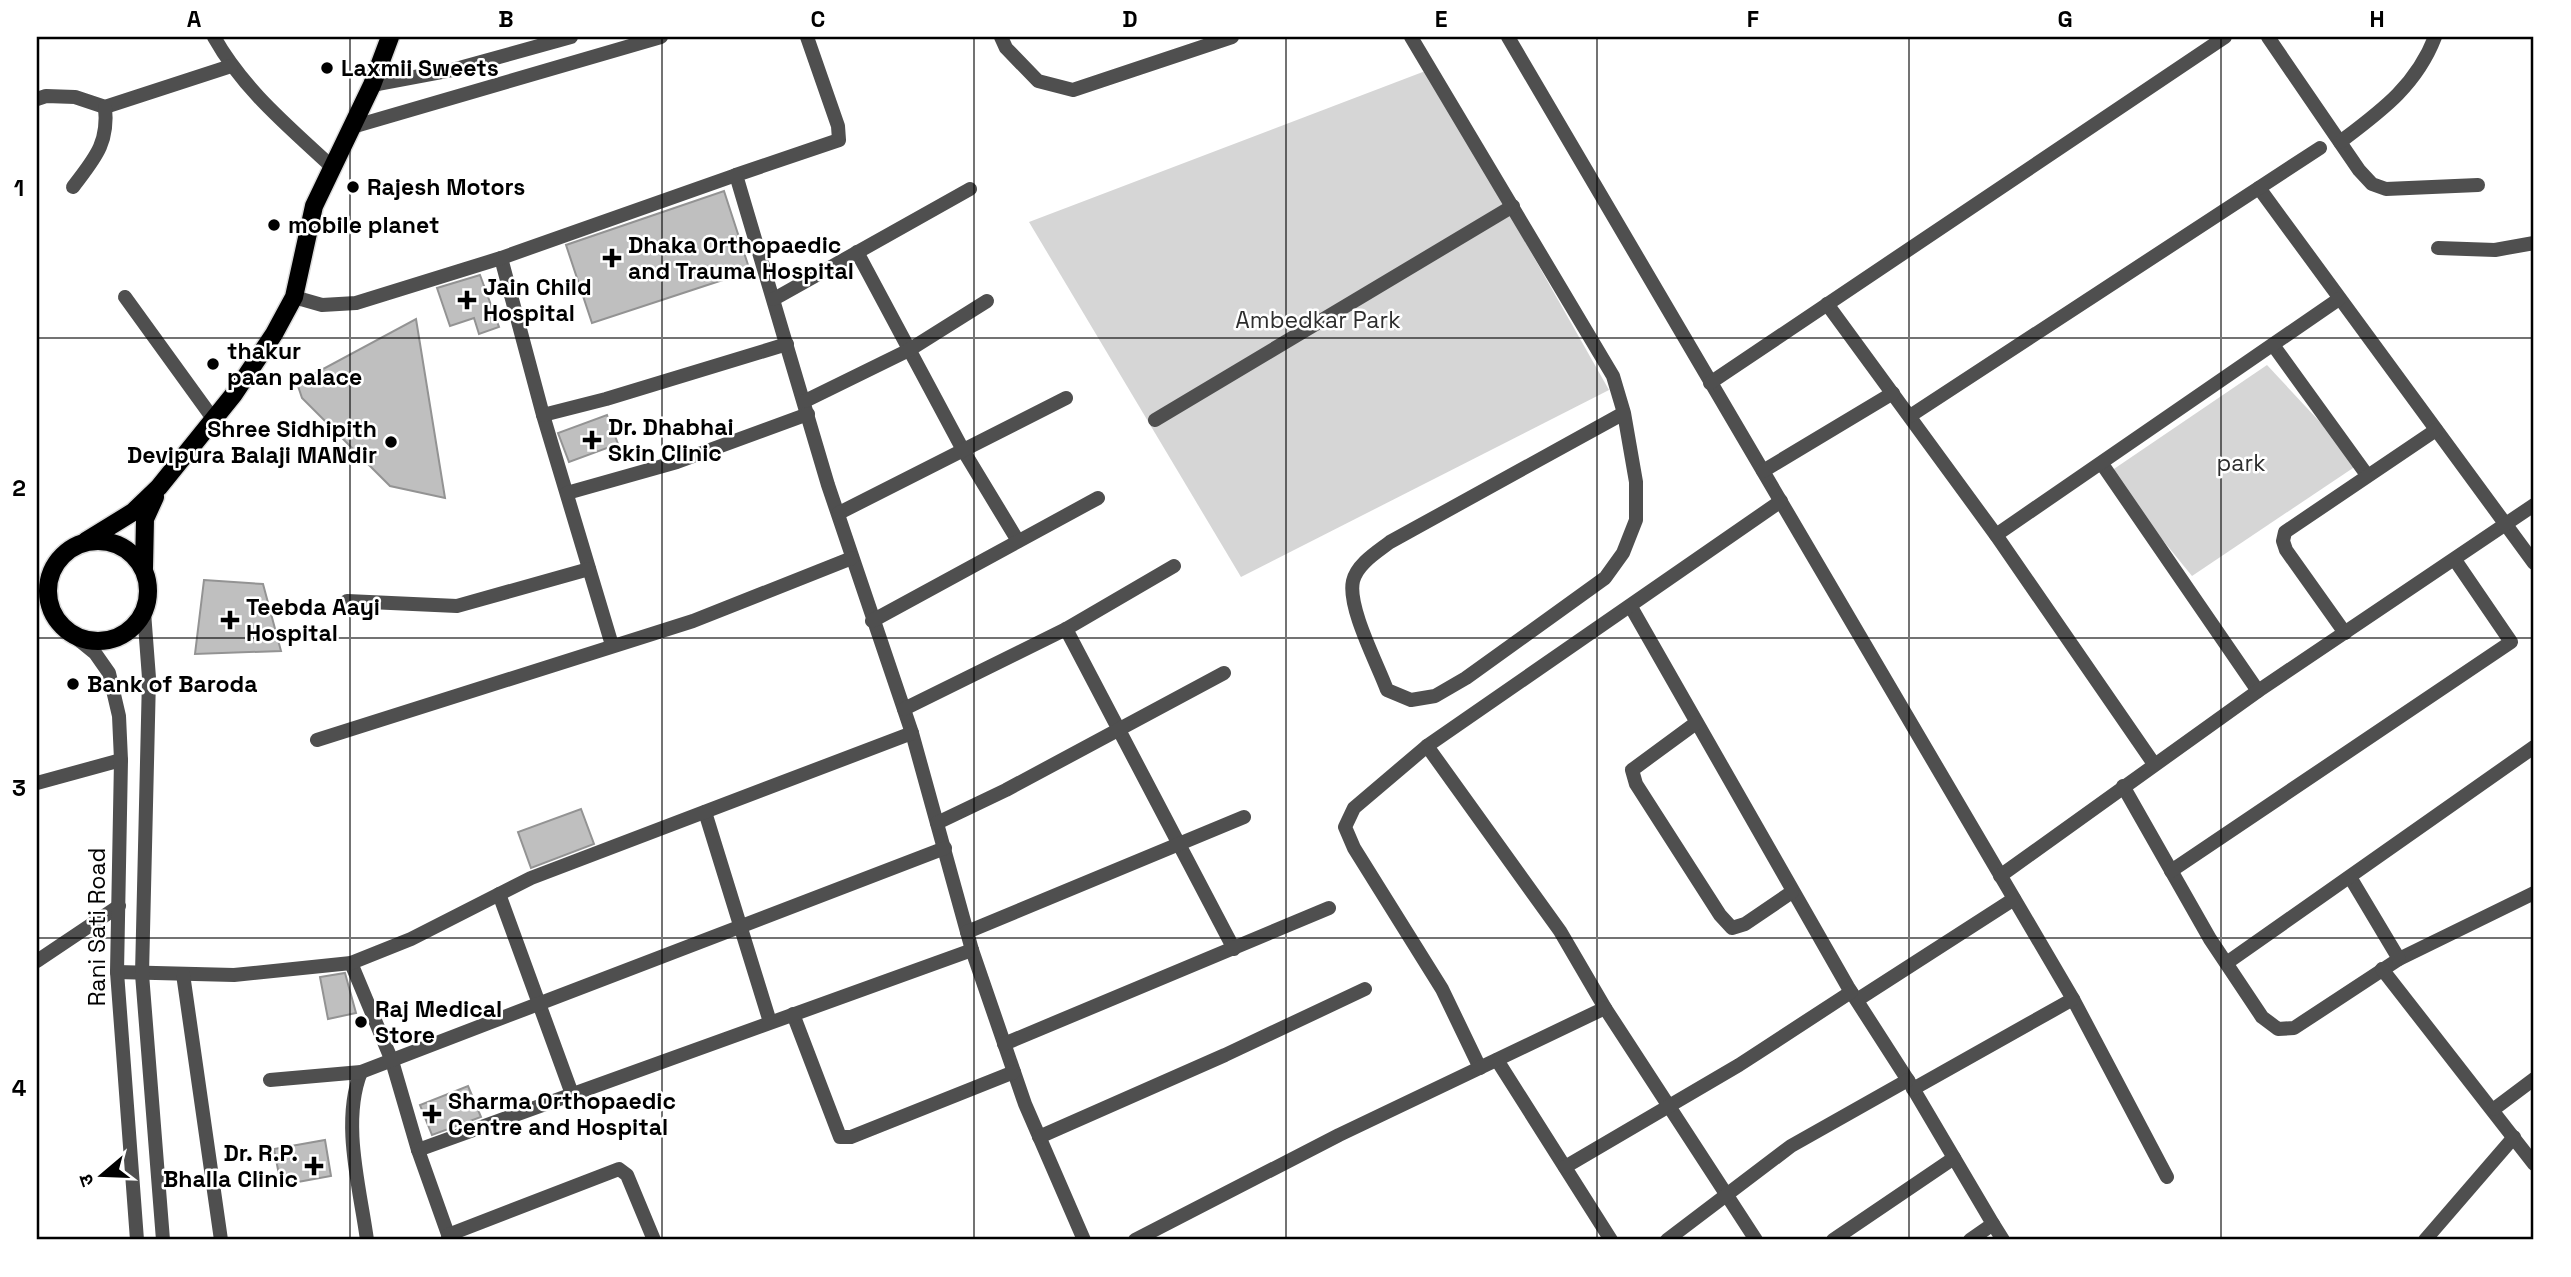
<svg xmlns="http://www.w3.org/2000/svg" width="2571" height="1277" viewBox="0 0 2571 1277" font-family="'Space Grotesk','Noto Sans Devanagari',sans-serif">
<rect width="100%" height="100%" fill="#fff"/>
<!-- green -->
<g fill="#d6d6d6">
<path d="M1428,70L1609,390L1241,577L1029,222Z"/>
<path d="M2267,365L2359,464L2192,576L2108,473Z"/>
</g>
<!-- building -->
<g fill="#bfbfbf" stroke="#939393" stroke-width="2">
<path d="M724,191L750,271L592,323L566,245Z"/>
<path d="M480,275L499,327L479,334L474,318L450,326L437,288Z"/>
<path d="M416,319L445,498L390,486L302,398L297,383Z"/>
<path d="M607,415L618,444L569,462L558,433Z"/>
<path d="M204,580L263,584L281,651L195,654Z"/>
<path d="M581,809L594,844L531,868L518,832Z"/>
<path d="M345,973L356,1013L328,1019L320,977Z"/>
<path d="M468,1086L481,1117L432,1135L420,1105Z"/>
<path d="M325,1140L331,1176L281,1185L274,1149Z"/>
</g>
<g fill="none" stroke-linecap="round" stroke-linejoin="round">
<!-- primary casing -->
<g stroke="#dbdbdb" stroke-width="21">
<g id="primary">
<path d="M86,541L133,512L159,487L234,394L274,334L294,297L314,206L372,85L390,37"/>
<circle cx="98" cy="591" r="50"/>
<path d="M144,568L145,519L155,497"/>
</g>
</g>
<!-- service -->
<g stroke="#4f4f4f" stroke-width="14">
<path d="M1001,37L1006,48L1038,81L1073,90L1232,37"/>
<path d="M1411,37L1613,376L1624,413L1636,482V520L1623,553L1605,578L1466,678L1435,696L1411,700L1387,690C1378,665 1347,607 1353,581C1357,564 1377,552 1390,542L1624,413"/>
<path d="M1155,420L1513,206"/>
</g>
<!-- minor -->
<g stroke="#4f4f4f" stroke-width="14">
<path d="M214,37C243,89 288,126 331,166"/>
<path d="M807,37L838,126L839,140L736,175L828,485L912,733L972,950L1025,1104L1084,1240"/>
<path d="M1508,37L2073,999L2167,1177"/>
<path d="M2268,37L2359,170L2372,184L2386,189L2478,185"/>
<path d="M372,85L452,70L571,37"/>
<path d="M37,99L46,96L75,97L105,107L231,66"/>
<path d="M352,127L661,37"/>
<path d="M2340,142C2381,111 2416,86 2435,37"/>
<path d="M73,187C94,159 109,144 105,107"/>
<path d="M2259,188L2534,563"/>
<path d="M2438,248L2495,250L2534,243"/>
<path d="M857,252L963,450L1018,541"/>
<path d="M501,258L543,415L612,645"/>
<path d="M125,297L214,420"/>
<path d="M294,297L322,305L356,303L501,258L736,175"/>
<path d="M774,299L970,189"/>
<path d="M1827,304L1996,535L2154,764"/>
<path d="M2273,345L2367,475"/>
<path d="M1710,383L2225,37"/>
<path d="M805,401L909,350L987,301"/>
<path d="M543,415L606,399L787,344"/>
<path d="M1910,416L2320,148"/>
<path d="M2102,464L2258,691"/>
<path d="M1763,471L1893,393"/>
<path d="M567,493L677,462L808,414"/>
<path d="M839,513L1066,398"/>
<path d="M1996,535L2339,299"/>
<path d="M347,601L457,606L589,569"/>
<path d="M1631,607L1848,987L1911,1085L1993,1224L1970,1240"/>
<path d="M872,621L1098,498"/>
<path d="M1066,629L1234,949"/>
<path d="M2345,633L2286,550L2283,541L2285,532L2436,430"/>
<path d="M904,709L1066,629L1174,566"/>
<path d="M1696,723L1632,770L1636,784L1720,915L1732,928L1745,924L1792,892"/>
<path d="M317,740L693,621L852,558"/>
<path d="M1427,746L1560,931L1605,1008L1756,1240"/>
<path d="M37,783L121,760"/>
<path d="M2123,786L2210,939L2262,1017L2278,1029L2294,1028L2399,959L2534,893"/>
<path d="M705,812L770,1022"/>
<path d="M937,823L1006,790L1224,673"/>
<path d="M2171,871L2511,642L2455,560"/>
<path d="M2000,876L2258,691L2534,505"/>
<path d="M2350,877L2399,959"/>
<path d="M499,894L572,1094"/>
<path d="M967,932L1244,817"/>
<path d="M37,961L119,906"/>
<path d="M2228,962L2534,747"/>
<path d="M351,963L392,1061L418,1150L450,1240"/>
<path d="M2382,969L2534,1164"/>
<path d="M117,972L234,975L351,963L411,939L531,878L912,733"/>
<path d="M183,974L221,1240"/>
<path d="M1857,1000L2014,899"/>
<path d="M793,1014L840,1137H851L1014,1072"/>
<path d="M1004,1044L1329,908"/>
<path d="M1497,1060L1611,1240"/>
<path d="M1480,1068L1442,989L1354,848L1345,827L1354,808L1427,746L1781,501"/>
<path d="M361,1072C341,1122 360,1188 367,1240"/>
<path d="M270,1080L361,1072L945,848"/>
<path d="M1913,1089L2073,999"/>
<path d="M2494,1109L2534,1079"/>
<path d="M1039,1137L1225,1055L1365,989"/>
<path d="M418,1150L972,950"/>
<path d="M1565,1167L1739,1065L1851,992"/>
<path d="M1993,1224L2003,1240"/>
<path d="M448,1235L619,1169L627,1175L654,1240"/>
<path d="M1135,1240L1339,1135L1605,1008"/>
<path d="M1667,1240L1791,1146L1908,1080"/>
<path d="M1833,1240L1954,1158"/>
<path d="M2425,1240L2514,1137"/>
</g>
<!-- tertiary -->
<g stroke="#4f4f4f" stroke-width="14">
<path d="M144,612L149,678L142,974L163,1240"/>
<path d="M68,631L95,653L109,673L119,716L121,760L117,972L137,1240"/>
</g>
<!-- primary -->
<use href="#primary" stroke="#000" stroke-width="18"/>
</g>
<!-- grid -->
<path fill="none" stroke="#000" stroke-width="2" stroke-opacity="0.55" d="M350,37V1240M662,37V1240M974,37V1240M1286,37V1240M1597,37V1240M1909,37V1240M2221,37V1240M37,338H2534M37,638H2534M37,938H2534"/>
<!-- markers -->
<g fill="#000" stroke="#fff" stroke-width="2.5">
<circle cx="327" cy="68" r="7"/>
<circle cx="353" cy="187" r="7"/>
<circle cx="274" cy="225" r="7"/>
<path d="M608.5 247.5h7v7h7v7h-7v7h-7v-7h-7v-7h7z"/>
<path d="M463.5 289.5h7v7h7v7h-7v7h-7v-7h-7v-7h7z"/>
<circle cx="213" cy="364" r="7"/>
<path d="M588.5 429.5h7v7h7v7h-7v7h-7v-7h-7v-7h7z"/>
<circle cx="391" cy="442" r="7"/>
<path d="M226.5 609.5h7v7h7v7h-7v7h-7v-7h-7v-7h7z"/>
<circle cx="73" cy="684" r="7"/>
<circle cx="361" cy="1022" r="7"/>
<path d="M428.5 1103.5h7v7h7v7h-7v7h-7v-7h-7v-7h7z"/>
<path d="M310.5 1155.5h7v7h7v7h-7v7h-7v-7h-7v-7h7z"/>
</g>
<g text-anchor="middle" stroke-width="5" stroke-linejoin="round" paint-order="stroke">
<!-- poi labels -->
<g font-size="23" font-weight="bold" fill="#000" stroke="#fff" text-anchor="start">
<text x="341" y="76">Laxmii Sweets</text>
<text x="367" y="195">Rajesh Motors</text>
<text x="288" y="233">mobile planet</text>
<text x="628" y="253">Dhaka Orthopaedic<tspan x="628" dy="26">and Trauma Hospital</tspan></text>
<text x="483" y="295">Jain Child<tspan x="483" dy="26">Hospital</tspan></text>
<text x="227" y="359">thakur<tspan x="227" dy="26">paan palace</tspan></text>
<text x="608" y="435">Dr. Dhabhai<tspan x="608" dy="26">Skin Clinic</tspan></text>
<text x="377" y="437" text-anchor="end">Shree Sidhipith<tspan x="377" dy="26">Devipura Balaji MANdir</tspan></text>
<text x="246" y="615">Teebda Aayi<tspan x="246" dy="26">Hospital</tspan></text>
<text x="87" y="692">Bank of Baroda</text>
<text x="375" y="1017">Raj Medical<tspan x="375" dy="26">Store</tspan></text>
<text x="448" y="1109">Sharma Orthopaedic<tspan x="448" dy="26">Centre and Hospital</tspan></text>
<text x="298" y="1161" text-anchor="end">Dr. R.P.<tspan x="298" dy="26">Bhalla Clinic</tspan></text>
</g>
<!-- park labels -->
<g font-size="23" fill="#2d2d2d" stroke="#fff">
<text x="1318" y="328">Ambedkar Park</text>
<text x="2241" y="471">park</text>
</g>
<!-- street labels -->
<g font-size="23" fill="#000" stroke="#fff">
<text transform="translate(97 927) rotate(-90)" y="8">Rani Sati Road</text>
</g>
</g>
<!-- border -->
<rect width="2571" height="1277" fill="none" stroke="#ffffff" stroke-width="77"/>
<!-- north arrow -->
<g transform="translate(102 1175) rotate(251)" stroke="#ffffff" stroke-width="5" paint-order="stroke">
<path d="M0-5L12 26L0 18L-12 26Z" fill="#000000"/>
<text y="-10" font-size="19" font-weight="bold" text-anchor="middle" fill="#000000">उ</text>
</g>
<rect x="38" y="38" width="2494" height="1200" fill="none" stroke="#000" stroke-width="2.5"/>
<g font-size="23" text-anchor="middle" font-weight="bold" fill="#000">
<text x="194" y="27">A</text>
<text x="506" y="27">B</text>
<text x="818" y="27">C</text>
<text x="1130" y="27">D</text>
<text x="1441" y="27">E</text>
<text x="1753" y="27">F</text>
<text x="2065" y="27">G</text>
<text x="2377" y="27">H</text>
<text x="19" y="196">1</text>
<text x="19" y="496">2</text>
<text x="19" y="796">3</text>
<text x="19" y="1096">4</text>
</g>
</svg>
